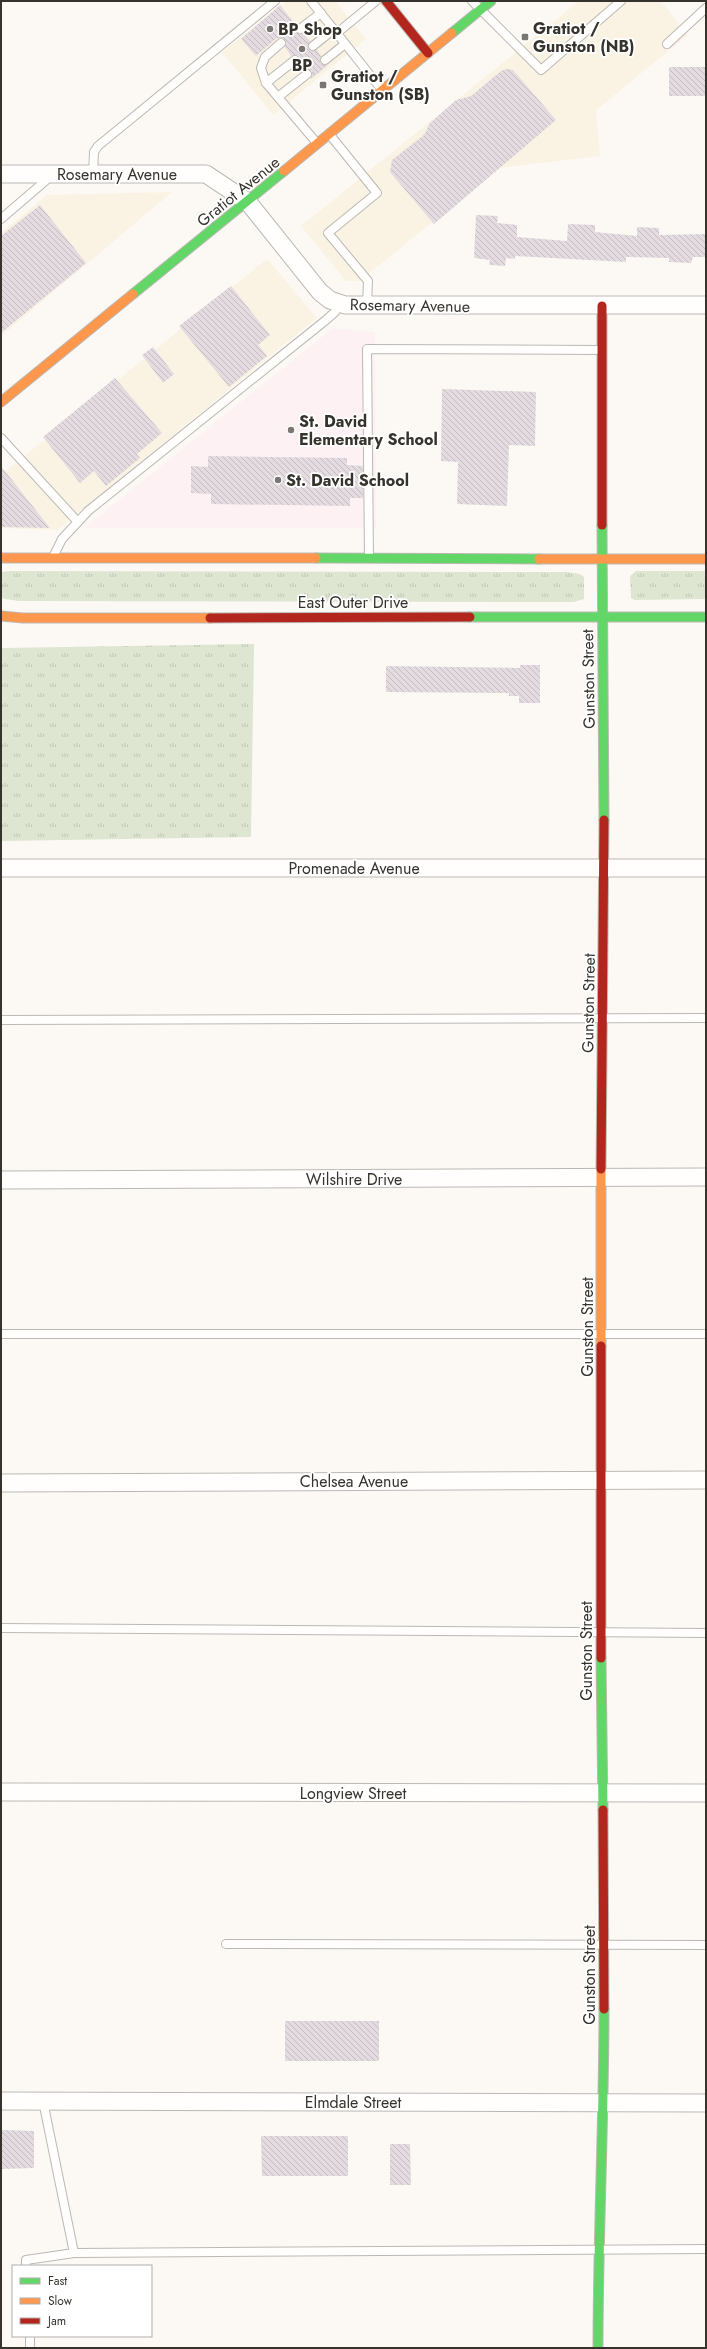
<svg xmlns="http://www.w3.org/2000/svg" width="707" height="2349" viewBox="0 0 707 2349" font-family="Jost,sans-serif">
<defs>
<pattern id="grass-tufts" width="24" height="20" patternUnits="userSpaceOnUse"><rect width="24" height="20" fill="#dee6d2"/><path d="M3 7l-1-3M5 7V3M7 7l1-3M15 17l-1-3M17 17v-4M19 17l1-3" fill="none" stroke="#bfc6b5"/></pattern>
<pattern id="building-back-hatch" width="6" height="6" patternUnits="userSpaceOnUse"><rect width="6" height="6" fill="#e4dbe0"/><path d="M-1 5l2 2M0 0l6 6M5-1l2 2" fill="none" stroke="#c4bcc0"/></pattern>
</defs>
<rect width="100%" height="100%" fill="#fcf9f4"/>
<!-- built -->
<g fill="#faf3e3">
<path d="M286,1H335L366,39L273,115L222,52Z"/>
<path d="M579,1H661L688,35L596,110L600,156L499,168L360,281H346L301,226Z"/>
<path d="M172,192L1,336V233L47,195Z"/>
<path d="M267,259L317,318L57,530L1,528V475Z"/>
</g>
<!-- education -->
<path fill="#fdf1f3" d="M333,328L375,332L376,528H84Z"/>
<!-- grass -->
<g fill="url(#grass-tufts)">
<path d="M11,571L567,572L580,574L584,577V599L574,602L18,601L1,598V572Z"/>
<path d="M636,571H706V599L635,600L631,598L630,576Z"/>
<path d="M254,644L251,837L1,841V648Z"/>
</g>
<!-- building -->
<g fill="url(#building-back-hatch)">
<path d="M280,5L296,25V33H303L310,41L309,49L311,51L317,50L321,56L320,63L328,65L311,79L312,71L307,69L303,70L298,64L300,57L297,55L291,56L285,47L286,42L283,38H277L256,56L241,39Z"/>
<rect x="669" y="67" width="37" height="29"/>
<path d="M507,69L513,70L556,120L434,224L390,172L392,160L424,135L430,123L456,100L471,96L501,71Z"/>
<path d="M40,205L86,263L1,333V236Z"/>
<path d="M476,215L498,216L497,223L517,225V237L567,241L568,224L595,225V232L637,236V227L659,228V235L706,234V257H693L691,263L669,262V258L626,257V262L515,256V259L506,258L505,266L489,265L490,260L474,258Z"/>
<path d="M231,286L270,335L258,345L267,356L229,387L179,326Z"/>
<path d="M153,347L174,374L163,383L142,355Z"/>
<path d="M115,378L162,433L137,454L140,458L106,486L94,471L80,483L43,437Z"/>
<path d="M442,389L536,392L535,446L509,445L507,506L457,504L458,462L441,461Z"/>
<path d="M208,456L347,458V465L363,466V498H350V506L211,504V494L191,493V466L208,467Z"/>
<path d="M1,466L50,528L1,527Z"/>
<path d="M520,665H540V703H519V696H509V693L386,692V666L520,668Z"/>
<rect x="285" y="2021" width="94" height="40"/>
<path d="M1,2130L34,2131V2168L1,2169Z"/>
<path d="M261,2136H348V2176H262Z"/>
<path d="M390,2144H410L411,2185H390Z"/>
</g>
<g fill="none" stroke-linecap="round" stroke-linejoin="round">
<!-- lane casing -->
<g stroke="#bcb9b4" stroke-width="10">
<g id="lane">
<path d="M311,1L382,90"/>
<path d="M472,1L541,70L621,1"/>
<path d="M300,29L321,13"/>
<path d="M337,33L376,1"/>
<path d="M281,43L265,57L261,68L266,83L316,142"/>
<path d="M667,44L706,8"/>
<path d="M313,46L334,29"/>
<path d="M325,60L345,44"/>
<path d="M266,83L295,60"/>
<path d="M278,97L307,74"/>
<path d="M330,135L377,193L328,233L368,281L367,306"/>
<path d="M93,174L94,152L98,146L275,1"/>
<path d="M1,219L51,176"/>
<path d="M1,438L77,521"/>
<path d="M53,557L62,539L88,511L326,320L335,312L340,303"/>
<path d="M369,558L367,349L602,350"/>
<path d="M1,1020L706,1018"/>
<path d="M1,1334H706"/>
<path d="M1,1628L706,1633"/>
<path d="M226,1944L706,1945"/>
<path d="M74,2253L706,2249"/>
<path d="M26,2266V2260L74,2253L43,2101"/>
<path d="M30,2336V2348"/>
</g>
</g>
<!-- street casing -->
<g stroke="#bcb9b4" stroke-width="19">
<g id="street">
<path d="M1,174H206L248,202L320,292L330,300L345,305H706"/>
<path d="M1,868H706"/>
<path d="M1,1180L706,1177"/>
<path d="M1,1483L706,1480"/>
<path d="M1,1792L706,1793"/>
<path d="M1,2101L706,2103"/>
</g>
</g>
<!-- fast casing -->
<g stroke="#bcb9b4" stroke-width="11">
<g id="fast">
<path d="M452,33L491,1"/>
<path d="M133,294L284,171"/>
<path d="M602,525L604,820"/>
<path d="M316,558L539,559"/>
<path d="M470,617H706"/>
<path d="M601,1658L603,1810"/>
<path d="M598,2348C598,2235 604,2122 604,2009"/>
</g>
</g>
<!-- slow casing -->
<g stroke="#bcb9b4" stroke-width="11">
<g id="slow">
<path d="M284,171L452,33"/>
<path d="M1,402L133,294"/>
<path d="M1,558H316"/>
<path d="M539,559H706"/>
<path d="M1,616L23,618H210"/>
<path d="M601,1346V1169"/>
</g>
</g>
<!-- jam casing -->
<g stroke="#bcb9b4" stroke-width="11">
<g id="jam">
<path d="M386,1L428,53"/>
<path d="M602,306V525"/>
<path d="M210,618L470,617"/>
<path d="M601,1169L604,820"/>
<path d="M601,1346V1658"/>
<path d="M603,1810L604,2009"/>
</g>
</g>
<!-- lane -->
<use href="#lane" stroke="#fffefd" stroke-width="8"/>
<!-- street -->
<use href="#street" stroke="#fffefd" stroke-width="17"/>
<!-- fast -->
<use href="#fast" stroke="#63d668" stroke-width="9"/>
<!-- slow -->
<use href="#slow" stroke="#ff974d" stroke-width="9"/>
<!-- jam -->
<use href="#jam" stroke="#b3261e" stroke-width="9"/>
</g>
<!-- markers -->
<g fill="#7b7873" stroke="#fff" stroke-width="1.5">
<circle cx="270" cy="29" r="4"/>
<rect x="521" y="33" width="8" height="8" rx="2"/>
<circle cx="302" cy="49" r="4"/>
<rect x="319" y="81" width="8" height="8" rx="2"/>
<circle cx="291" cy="430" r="4"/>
<circle cx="278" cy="480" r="4"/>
</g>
<g text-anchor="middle" stroke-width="3.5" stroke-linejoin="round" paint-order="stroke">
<!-- poi labels -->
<g font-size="16" font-weight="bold" fill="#36332d" stroke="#fff" text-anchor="start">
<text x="533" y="34">Gratiot /<tspan x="533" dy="18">Gunston (NB)</tspan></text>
<text x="278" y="35">BP Shop</text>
<text x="302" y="71" text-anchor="middle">BP</text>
<text x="331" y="82">Gratiot /<tspan x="331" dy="18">Gunston (SB)</tspan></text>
<text x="299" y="427">St. David<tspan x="299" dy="18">Elementary School</tspan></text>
<text x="286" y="486">St. David School</text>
</g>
<!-- street labels -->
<g font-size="16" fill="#36332d" stroke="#fff">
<text x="117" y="180">Rosemary Avenue</text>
<text transform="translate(238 191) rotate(-39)" y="6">Gratiot Avenue</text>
<text transform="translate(410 305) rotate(1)" y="6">Rosemary Avenue</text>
<text x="353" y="608">East Outer Drive</text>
<text transform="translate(588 679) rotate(-91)" y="6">Gunston Street</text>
<text x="354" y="874">Promenade Avenue</text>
<text transform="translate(588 1003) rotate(-89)" y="6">Gunston Street</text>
<text x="354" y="1185">Wilshire Drive</text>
<text transform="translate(587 1327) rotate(-90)" y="6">Gunston Street</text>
<text x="354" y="1487">Chelsea Avenue</text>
<text transform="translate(586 1651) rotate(-90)" y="6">Gunston Street</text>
<text x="353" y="1799">Longview Street</text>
<text transform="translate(589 1975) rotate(-90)" y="6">Gunston Street</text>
<text x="353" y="2108">Elmdale Street</text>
</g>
</g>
<!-- border -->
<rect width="707" height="2349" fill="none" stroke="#36332d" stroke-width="4"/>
<!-- legend -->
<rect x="12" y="2265" width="140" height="72" fill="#ffffff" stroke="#afadab"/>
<rect x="20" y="2278" width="20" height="6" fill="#63d668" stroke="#afadab"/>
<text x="48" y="2285" font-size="12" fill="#36332d">Fast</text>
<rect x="20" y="2298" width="20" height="6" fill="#ff974d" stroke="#afadab"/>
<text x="48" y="2305" font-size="12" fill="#36332d">Slow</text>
<rect x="20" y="2318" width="20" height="6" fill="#b3261e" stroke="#afadab"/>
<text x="48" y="2325" font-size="12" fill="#36332d">Jam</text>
</svg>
